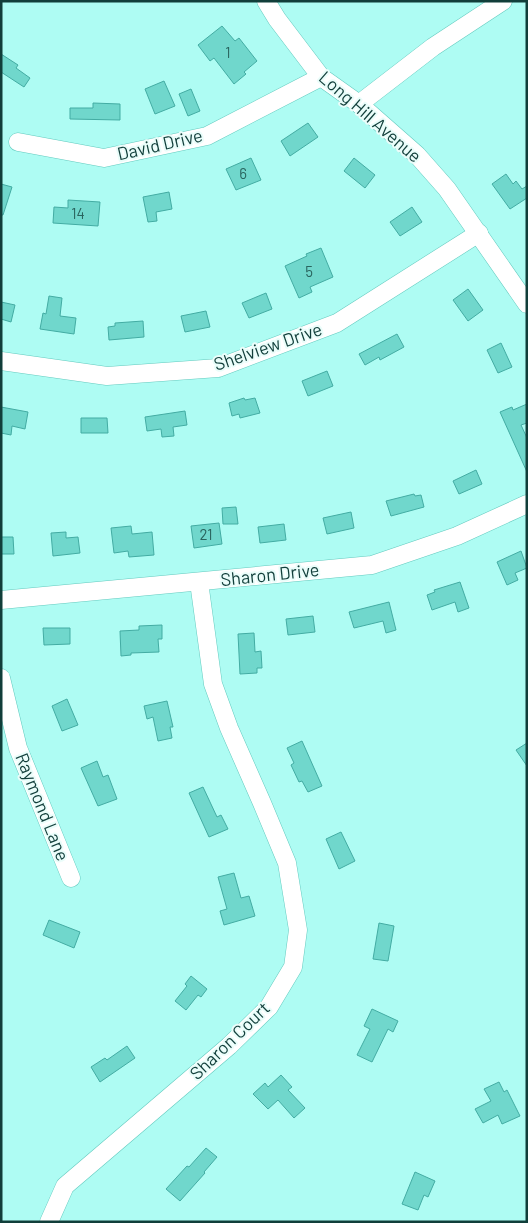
<svg xmlns="http://www.w3.org/2000/svg" width="528" height="1223" viewBox="0 0 528 1223" font-family="Barlow,sans-serif">
<rect width="100%" height="100%" fill="#aefcf3"/>
<!-- building -->
<g fill="#70d7cc" stroke="#43aca3">
<path d="M222,26L235,41L239,38L257,61L244,72L246,74L234,84L214,58L210,61L198,45Z"/>
<path d="M1,54L18,65L16,68L30,78L24,87L1,72Z"/>
<path d="M164,81L175,106L155,114L145,89Z"/>
<path d="M191,89L200,111L188,116L179,94Z"/>
<path d="M93,103L120,104V120L70,119V108H93Z"/>
<path d="M308,123L318,137L290,156L281,141Z"/>
<path d="M251,158L261,180L236,190L226,169Z"/>
<path d="M354,158L375,175L365,188L344,171Z"/>
<path d="M506,174L513,184L516,181L522,189L527,186V198L510,209L492,184Z"/>
<path d="M1,184L12,187L3,215H1Z"/>
<path d="M169,192L172,209L156,212L157,221L148,222L143,197Z"/>
<path d="M68,200L100,202L98,226L53,223L54,207L68,208Z"/>
<path d="M412,207L422,222L400,236L390,222Z"/>
<path d="M321,248L333,277L310,287L312,292L299,298L285,266L307,256L306,254Z"/>
<path d="M468,289L483,310L468,321L453,300Z"/>
<path d="M266,293L272,309L249,318L242,303Z"/>
<path d="M49,296L62,298L60,316L76,318L74,334L40,329L43,313L46,314Z"/>
<path d="M1,302L15,305L11,322L1,319Z"/>
<path d="M206,311L210,327L185,332L181,316Z"/>
<path d="M143,321L144,337L109,340L108,327L115,326V323Z"/>
<path d="M397,334L404,347L380,360L379,357L365,365L359,354Z"/>
<path d="M501,343L512,367L498,373L487,350Z"/>
<path d="M327,371L333,386L308,396L302,381Z"/>
<path d="M244,398L245,400L255,398L260,413L240,418L239,414L232,416L229,403Z"/>
<path d="M527,404V423L521,425L527,438V472L500,412L512,407L513,410Z"/>
<path d="M1,407L28,412L25,429L12,426L11,435L1,433Z"/>
<path d="M185,411L187,425L173,427L174,436L162,437L161,429L147,431L145,417Z"/>
<path d="M81,418H107L108,433H81Z"/>
<path d="M476,470L482,484L459,494L453,481Z"/>
<path d="M414,494L415,496L421,495L424,507L391,516L386,501Z"/>
<path d="M236,507L238,524H223L222,508Z"/>
<path d="M351,512L354,528L327,534L323,518Z"/>
<path d="M219,523L222,544L194,548L191,526Z"/>
<path d="M284,524L286,540L260,543L258,527Z"/>
<path d="M131,526L132,534L152,532L154,555L129,557L128,551L114,553L111,528Z"/>
<path d="M66,532V538L78,537L80,553L53,556L51,533Z"/>
<path d="M1,537H13L14,554H1Z"/>
<path d="M521,551L527,568L515,573L518,580L507,585L497,562Z"/>
<path d="M460,582L469,608L458,612L455,602L432,610L427,595L435,592L434,590Z"/>
<path d="M389,602L396,630L386,633L383,621L354,628L349,612Z"/>
<path d="M313,616L315,632L288,635L286,619Z"/>
<path d="M162,625V639H158L159,652L131,653V655L121,656L120,631L139,630V626Z"/>
<path d="M43,628H70V644L44,645Z"/>
<path d="M254,633L255,652L261,651L262,668H257V673L240,674L238,634Z"/>
<path d="M67,699L78,725L62,731L52,706Z"/>
<path d="M167,701L173,727H170L172,738L158,741L153,717L147,719L144,706Z"/>
<path d="M302,741L322,786L308,792L302,781L299,782L291,765L294,763L287,748Z"/>
<path d="M527,743V766L516,750Z"/>
<path d="M97,761L103,777L108,775L117,799L98,806L81,768Z"/>
<path d="M203,787L217,817L221,815L228,829L209,837L189,793Z"/>
<path d="M341,832L355,861L339,869L326,839Z"/>
<path d="M234,873L241,898L249,896L255,916L224,925L220,911L227,909L218,877Z"/>
<path d="M49,920L80,932L74,948L43,935Z"/>
<path d="M379,923L394,926L388,961L373,959Z"/>
<path d="M191,976L207,989L201,997L198,995L186,1010L175,1001L187,986L185,984Z"/>
<path d="M372,1009L398,1021L393,1032L388,1029L372,1062L357,1055L370,1029L364,1026Z"/>
<path d="M127,1046L135,1058L100,1082L91,1067L105,1058L107,1060Z"/>
<path d="M281,1075L292,1087L288,1090L305,1108L294,1118L278,1100L268,1109L253,1094L265,1083L268,1087Z"/>
<path d="M499,1082L504,1092L507,1090L520,1116L502,1124L498,1115L483,1123L475,1109L491,1101L484,1089Z"/>
<path d="M206,1148L217,1157L204,1172L205,1173L180,1201L166,1189L187,1166L189,1167Z"/>
<path d="M415,1172L435,1181L428,1197L424,1195L418,1210L402,1204Z"/>
</g>
<g fill="none" stroke-linecap="round" stroke-linejoin="round">
<!-- minor casing -->
<g stroke="#63cabf" stroke-width="19">
<g id="minor">
<path d="M266,1L277,19L321,77L359,104L417,155L447,189L527,304"/>
<path d="M359,104L433,47L503,1"/>
<path d="M18,142L104,158L207,136L321,77"/>
<path d="M1,361L107,376L218,368L337,323L479,233"/>
<path d="M1,600L372,565L457,536L527,504"/>
<path d="M1,678L18,748L71,878"/>
<path d="M49,1222L65,1186L229,1046L269,1007L293,967L298,930L287,863L262,803L229,728L213,684L199,582"/>
</g>
</g>
<!-- minor -->
<use href="#minor" stroke="#fff" stroke-width="18"/>
</g>
<g text-anchor="middle" stroke-width="4" stroke-linejoin="round" paint-order="stroke">
<!-- number labels -->
<g font-size="15" fill="#29645e">
<text x="228" y="58">1</text>
<text x="243" y="179">6</text>
<text x="78" y="219">14</text>
<text x="309" y="277">5</text>
<text x="206" y="540">21</text>
</g>
<!-- street labels -->
<g font-size="18" fill="#113e3a" stroke="#eafdfa">
<text transform="translate(370 117) rotate(41)" y="6">Long Hill Avenue</text>
<text transform="translate(160 145) rotate(-13)" y="6">David Drive</text>
<text transform="translate(268 347) rotate(-19)" y="6">Shelview Drive</text>
<text transform="translate(270 575) rotate(-6)" y="6">Sharon Drive</text>
<text transform="translate(42 807) rotate(68)" y="6">Raymond Lane</text>
<text transform="translate(230 1041) rotate(-44)" y="6">Sharon Court</text>
</g>
</g>
<!-- border -->
<rect width="528" height="1223" fill="none" stroke="#113e3a" stroke-width="5"/>
</svg>
